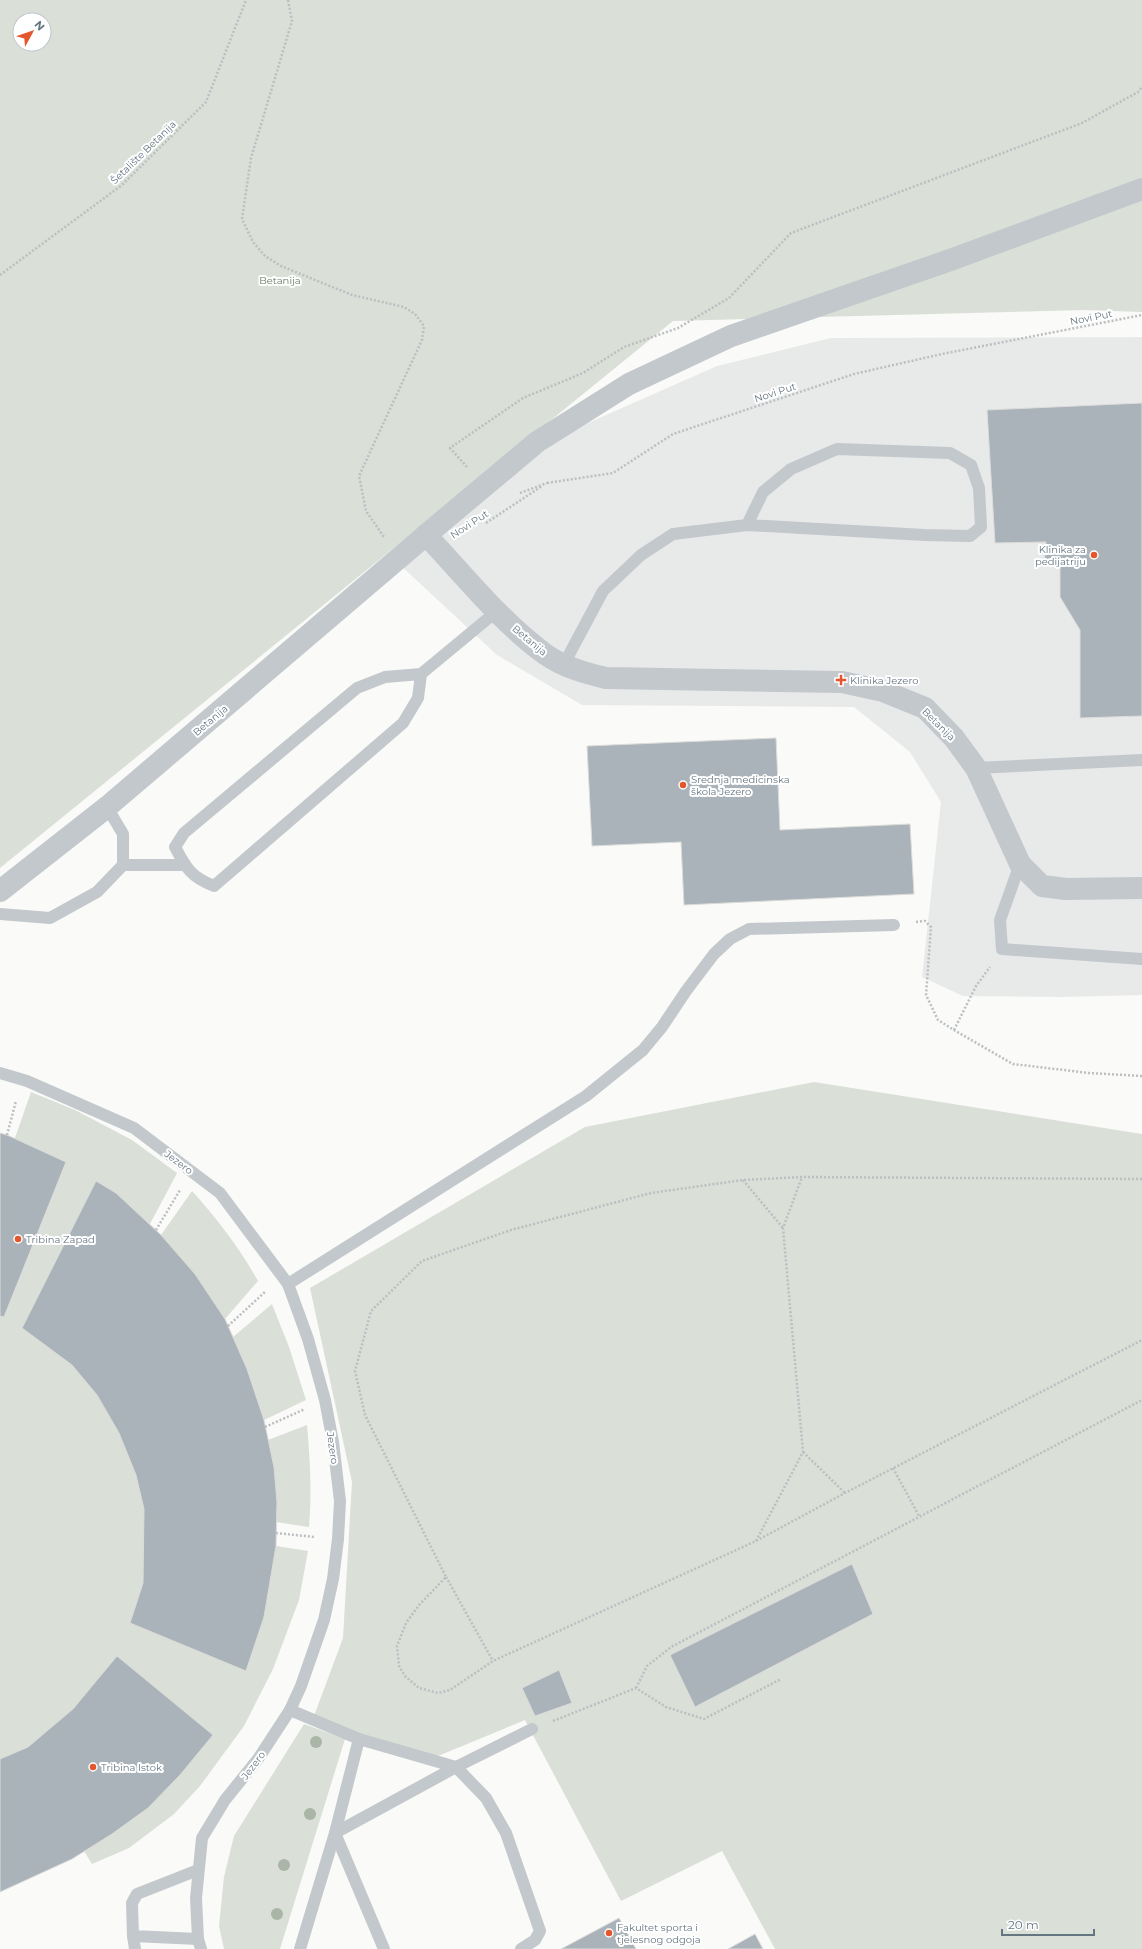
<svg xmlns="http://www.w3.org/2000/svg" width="1142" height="1949" viewBox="0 0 1142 1949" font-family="Montserrat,sans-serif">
<rect width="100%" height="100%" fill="#fafaf8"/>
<!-- built -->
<path fill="#e8e9e9" d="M1142,337V995L1062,997L963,996L922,977L941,802L910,752L854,707L582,705L497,655L398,563L570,431L717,366L831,338Z"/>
<!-- green -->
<g fill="#dadfd7" fill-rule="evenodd">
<path d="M0,0H1142V312L1084,310L673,321L0,868ZM20,20H44V44H20Z"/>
<path d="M814,1082L1142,1134V1949H775L722,1851L621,1901L525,1720L426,1761L314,1716L343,1638L352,1482L310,1288L585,1127Z"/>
<path d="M31,1092L75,1110L132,1140L177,1173L150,1224L161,1235L192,1191C218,1220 239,1247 258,1281L225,1319L233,1337L272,1304L289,1347L306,1400L264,1420L268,1440L307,1425C310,1459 312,1493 309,1527L276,1522V1546L308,1551L299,1600L273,1669L244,1726L200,1786L174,1814L129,1848L92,1864L84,1851L72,1859L0,1892V1133L15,1138Z"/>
<path d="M304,1724L345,1739L280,1949H224L219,1926L224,1877L234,1836Z"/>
</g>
<!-- building -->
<g fill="#aab3b9" stroke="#dcdcda">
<path d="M1142,403V716L1080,718V630L1060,597V566H1044L1046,542L995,543L987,410Z"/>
<path d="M776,738L780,830L910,824L914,894L684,905L681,842L592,846L587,746Z"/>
<path d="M0,1133L7,1135L66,1162L4,1317L0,1316Z"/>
<path d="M96,1181L116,1193L161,1235L195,1274L225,1319L247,1369L264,1420L274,1467L277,1502L276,1546L264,1617L246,1671L130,1623L143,1583L144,1509L136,1475L119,1433L97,1395L72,1365L22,1328Z"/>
<path d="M852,1564L873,1614L695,1707L670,1655Z"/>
<path d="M117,1656L213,1735L180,1775L148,1808L112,1834L72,1859L0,1892V1759L28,1747L73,1709Z"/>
<path d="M559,1670L572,1703L535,1716L522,1688Z"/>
<path d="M619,1918L636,1949H561Z"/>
<path d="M755,1934L763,1949H728Z"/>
</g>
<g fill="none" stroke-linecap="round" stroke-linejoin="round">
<!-- path -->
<g stroke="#bbbfc2" stroke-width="2.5" stroke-dasharray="2 2" stroke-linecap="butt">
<path d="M288,0L292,21L251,158L242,219L253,242L265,256L281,266L352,295L404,307L415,314L424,326L422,340L359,476L366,511L384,537"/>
<path d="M0,275L122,185L206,102L246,0"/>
<path d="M467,467L450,448L523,398L583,373L624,347L678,328L729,298L791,233L1082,123L1138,92L1142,87"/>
<path d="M547,483L613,473L673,434L854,374L942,354L1142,315"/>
<path d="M520,493L547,483"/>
<path d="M486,523L542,486"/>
<path d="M916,922L925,921L931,927L926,995L938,1020L954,1030L1013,1064L1089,1073L1142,1076"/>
<path d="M954,1030L976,986L990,967"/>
<path d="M7,1135L16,1101"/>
<path d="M1142,1179L802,1177L743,1180L651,1193L511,1230L422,1261L371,1311L355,1371L365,1415L446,1577L419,1605L406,1623L397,1646L399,1666L405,1676L419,1688L438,1693L450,1690L493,1661L756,1541L845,1493L1142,1340"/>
<path d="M743,1180L783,1228"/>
<path d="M156,1230L180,1190"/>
<path d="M228,1326L266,1291"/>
<path d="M265,1427L305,1409"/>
<path d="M803,1452L845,1493"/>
<path d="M893,1468L919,1516"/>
<path d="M276,1533L315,1537"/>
<path d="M756,1541L803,1452L783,1228L802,1177"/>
<path d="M446,1577L493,1661"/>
<path d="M636,1688L647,1666L671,1647L1142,1400"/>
<path d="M553,1721L636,1688L666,1707L704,1719L781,1679"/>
</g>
<!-- lane -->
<g stroke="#c3c8cc" stroke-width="12">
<path d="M564,664L603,591L641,555L673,534L747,525L924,535L970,536L981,527L979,488L971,465L950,453L837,449L791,469L763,492L747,525"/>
<path d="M421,674L418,698L403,723L214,886C191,877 186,868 175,847L184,833L357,688L385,677L421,674L497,611"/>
<path d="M976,768L1142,760"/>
<path d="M1020,864L1000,920L1002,949L1142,959"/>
<path d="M123,865H184"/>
<path d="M0,914L50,918L97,892L123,865V834L107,807"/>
<path d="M0,1073L27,1081L134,1128L220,1193L288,1284L308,1339L325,1400L333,1442L340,1501L338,1539L333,1579L324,1620L301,1686L290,1710L258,1759L225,1800L202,1838L196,1898L198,1939L201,1949"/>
<path d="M288,1284L586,1096L643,1050L662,1027L686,991L714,954L730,939L749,929L894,925"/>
<path d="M290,1710L359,1739L456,1767L486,1798L506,1833L540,1931L535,1940L521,1949"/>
<path d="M359,1739L335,1833L384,1949"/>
<path d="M198,1870L137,1894L132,1903L133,1936L198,1939"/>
<path d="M133,1936L135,1949"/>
<path d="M300,1949L335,1833L456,1767L532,1729"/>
</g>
<!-- street -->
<g stroke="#c3c8cc" stroke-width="22">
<path d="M426,535L537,442L629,384L731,336L953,259L1142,189"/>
<path d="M0,891L107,807L426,535C464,575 500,621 545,654C563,667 585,673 606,678L842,682L883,691L925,708L954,738L976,768L1020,864L1042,886L1066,889L1142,888"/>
</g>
</g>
<!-- trees -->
<g fill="#aab4a7">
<circle cx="316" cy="1742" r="6"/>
<circle cx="310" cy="1814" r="6"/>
<circle cx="284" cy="1865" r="6"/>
<circle cx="277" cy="1914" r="6"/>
</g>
<!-- markers -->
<g fill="#e4572e" stroke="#fff" stroke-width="1.5">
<circle cx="1094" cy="555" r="4"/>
<path d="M839 674h4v4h4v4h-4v4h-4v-4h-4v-4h4z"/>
<circle cx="683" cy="785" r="4"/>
<circle cx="18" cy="1239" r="4"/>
<circle cx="93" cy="1767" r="4"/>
<circle cx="609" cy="1933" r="4"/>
</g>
<g text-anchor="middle" stroke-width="4" stroke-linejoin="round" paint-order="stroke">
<!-- street labels -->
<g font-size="10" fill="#657683" stroke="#fff">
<text transform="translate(143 152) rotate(-44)" y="4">Šetalište Betanija</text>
<text transform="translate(1091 317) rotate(-11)" y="4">Novi Put</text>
<text transform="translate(775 392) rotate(-18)" y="4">Novi Put</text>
<text transform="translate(469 524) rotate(-33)" y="4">Novi Put</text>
<text transform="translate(530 640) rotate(40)" y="4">Betanija</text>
<text transform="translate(210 720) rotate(-40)" y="4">Betanija</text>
<text transform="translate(939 724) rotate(45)" y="4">Betanija</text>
<text transform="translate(179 1162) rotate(37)" y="4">Jezero</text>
<text transform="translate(333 1448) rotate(82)" y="4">Jezero</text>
<text transform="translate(253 1765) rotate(-53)" y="4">Jezero</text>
</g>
<!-- park labels -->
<g font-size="10" fill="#687a64" stroke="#fff">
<text x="280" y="284">Betanija</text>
</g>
<!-- poi labels -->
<g font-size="10" fill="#657683" stroke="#fff" text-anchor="start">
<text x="1086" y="553" text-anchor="end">Klinika za<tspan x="1086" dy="12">pedijatriju</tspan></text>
<text x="850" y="684">Klinika Jezero</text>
<text x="691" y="783">Srednja medicinska<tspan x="691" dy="12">škola Jezero</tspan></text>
<text x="26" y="1243">Tribina Zapad</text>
<text x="101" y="1771">Tribina Istok</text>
<text x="617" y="1931">Fakultet sporta i<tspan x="617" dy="12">tjelesnog odgoja</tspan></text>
</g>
</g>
<!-- north arrow -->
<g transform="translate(32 32) rotate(50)"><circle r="19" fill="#ffffff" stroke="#c1c8cd"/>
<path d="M0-3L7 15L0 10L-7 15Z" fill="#e4572e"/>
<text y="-6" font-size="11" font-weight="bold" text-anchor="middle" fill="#657683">N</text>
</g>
<!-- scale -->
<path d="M1002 1929v6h92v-6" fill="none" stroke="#657683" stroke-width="2"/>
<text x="1008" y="1929" font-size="12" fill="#657683" stroke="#ffffff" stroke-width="3" paint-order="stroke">20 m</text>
</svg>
